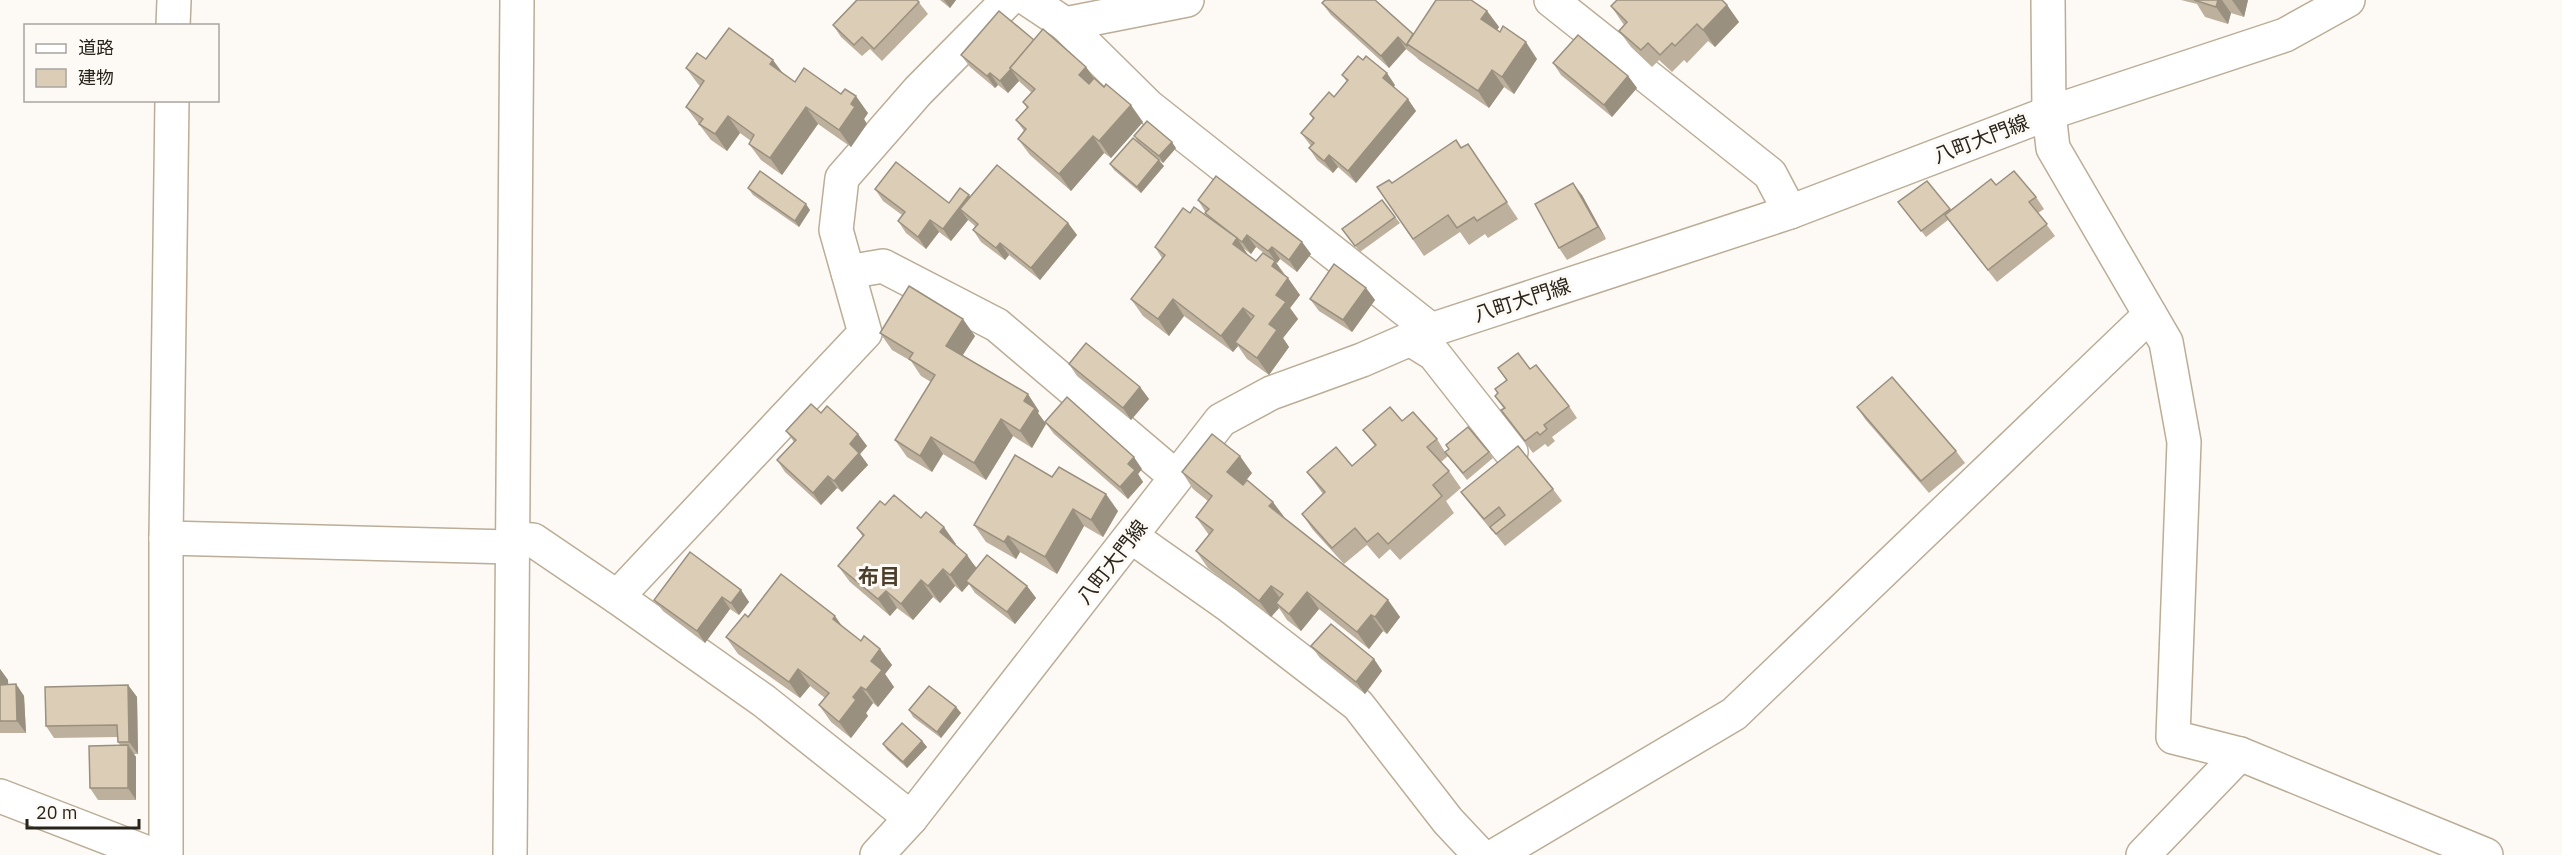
<svg xmlns="http://www.w3.org/2000/svg" width="2562" height="855" viewBox="0 0 2562 855" font-family="'IBM Plex Sans','Noto Sans JP',sans-serif">
<rect width="100%" height="100%" fill="#fdfaf5"/>
<g fill="none" stroke-linecap="round" stroke-linejoin="round">
<!-- minor casing -->
<g stroke="#bbad97" stroke-width="36">
<g id="minor">
<path d="M1029,0L1065,24L1148,106L1431,330"/>
<path d="M1551,0L1770,174L1790,212"/>
<path d="M2048,0L2049,113L2053,148L2166,342L2184,442L2173,737L2240,754L2486,855"/>
<path d="M1065,24L1187,0"/>
<path d="M173,26L174,0"/>
<path d="M848,272L883,266L997,325L1176,477"/>
<path d="M1410,339L1434,354L1511,452"/>
<path d="M1132,537L1227,604L1358,705L1448,821L1480,855"/>
<path d="M166,538L512,547"/>
<path d="M512,539L533,540L617,597"/>
<path d="M911,818L764,701L617,597L865,333L836,230L842,178L918,91L1008,0"/>
<path d="M166,855V538L172,100"/>
<path d="M510,855L517,0"/>
<path d="M1496,855L1734,714L2150,315"/>
<path d="M2143,855L2240,754"/>
</g>
</g>
<!-- major casing -->
<g stroke="#bbad97" stroke-width="36">
<g id="major">
<path d="M0,796L153,855"/>
<path d="M877,855L911,818L1221,420L1271,393L1362,360L1431,330L1790,212L2049,113L2285,35L2348,0"/>
</g>
</g>
<!-- minor -->
<use href="#minor" stroke="#fff" stroke-width="33"/>
<!-- major -->
<use href="#major" stroke="#fff" stroke-width="33"/>
</g>
<!-- wall -->
<g fill="#bdb09d">
<path d="M856,0H917L928,14L882,61L870,49L862,56L841,37L833,25Z"/>
<path d="M940,0H956L950,8Z"/>
<path d="M2181,0H2248L2244,17L2231,13L2228,24L2205,17L2197,4Z"/>
<path d="M1322,3L1413,34L1487,11L1499,27L1497,30L1537,59L1514,94L1504,87L1489,108L1419,60L1416,57L1406,49L1389,68L1331,15Z"/>
<path d="M1727,5L1739,22L1715,47L1708,41L1687,63L1684,60L1672,72L1659,60L1652,67L1631,47L1619,31L1624,25L1611,6Z"/>
<path d="M1034,40L1086,67L1095,79L1143,122L1111,158L1104,153L1071,191L1030,155L1018,139L1024,131L1016,120L1027,108L1023,102L1032,93L1022,84L1019,81L1008,93L998,85L995,88L970,67L961,55Z"/>
<path d="M706,59L783,74L795,82L868,113L864,119L867,124L851,147L818,124L782,175L761,160L749,144L751,141L740,133L727,151L711,140L686,107L700,86L698,84L686,68Z"/>
<path d="M1553,63L1628,76L1637,88L1612,117L1561,75Z"/>
<path d="M1342,75L1395,85L1394,87L1416,111L1356,183L1338,167L1333,173L1317,160L1309,148L1311,146L1301,133L1313,119L1310,114L1334,97L1347,82Z"/>
<path d="M1134,136L1176,148L1163,163L1138,142Z"/>
<path d="M1468,144L1518,219L1488,238L1485,234L1469,245L1460,232L1424,256L1377,187L1392,183Z"/>
<path d="M1110,164L1164,166L1141,193L1114,170Z"/>
<path d="M1927,181L1951,210L1996,185L2036,197L2044,209L2038,213L2055,236L1997,282L1948,220L1926,237L1898,202Z"/>
<path d="M748,188L810,210L799,227L753,195Z"/>
<path d="M875,189L949,203L970,197L1068,223L1077,235L1040,280L1009,255L1005,260L981,242L973,230L975,226L968,220L951,241L939,232L926,249L906,233L898,221L902,215L883,201Z"/>
<path d="M1582,195L1606,239L1567,260L1559,248Z"/>
<path d="M1198,200L1302,242L1311,254L1297,272L1280,259L1277,263L1256,247L1251,254L1243,248L1248,255L1256,261H1275L1300,295L1290,308L1298,319L1283,338L1289,347L1269,375L1247,359L1238,346L1233,352L1184,316L1169,336L1143,316L1131,299L1162,258L1155,247L1190,213L1209,218Z"/>
<path d="M1382,200L1400,223L1360,252L1342,229Z"/>
<path d="M1366,288L1375,300L1352,332L1319,311L1310,299Z"/>
<path d="M880,333L975,336L963,355L1039,411L1038,413L1046,424L1032,448L1013,436L986,480L943,454L932,472L907,457L895,440L931,382L921,376L911,361L892,350Z"/>
<path d="M1069,364L1140,387L1149,399L1131,420L1077,376Z"/>
<path d="M1498,368L1530,369L1569,406L1577,418L1552,437L1555,441L1548,447L1545,444L1533,453L1501,410L1504,409L1495,396L1506,380Z"/>
<path d="M1857,407L1956,451L1965,463L1929,493L1865,419Z"/>
<path d="M821,413L858,434L867,446L860,454L868,465L842,492L837,488L821,505L785,472L777,460L794,442L786,431Z"/>
<path d="M1402,421L1437,439L1445,452H1489L1493,458L1467,480L1448,456L1441,462L1449,471L1461,488L1446,501L1454,513L1400,560L1390,549L1379,559L1367,545L1344,564L1313,530L1302,514L1323,494L1307,472L1352,466L1375,446L1363,430Z"/>
<path d="M1045,422L1142,469L1138,474L1143,482L1128,499L1054,434Z"/>
<path d="M1182,472L1252,473L1242,485L1388,600L1400,617L1387,634L1383,631L1369,649L1319,609L1301,631L1287,620L1279,608L1271,617L1208,568L1196,551L1209,535L1196,517L1208,501L1193,489Z"/>
<path d="M1052,477L1118,511L1103,537L1084,526L1057,574L1020,552L1016,559L986,542L974,525Z"/>
<path d="M1553,489L1562,501L1505,546L1493,531H1492L1470,504L1461,492Z"/>
<path d="M885,505L921,518L956,544L955,545L977,568L1027,586L1036,598L1015,624L975,593L969,584L962,592L955,586L940,603L933,597L913,620L897,608L890,616L850,582L838,566L863,537L857,528Z"/>
<path d="M741,590L749,602L739,615L730,609L705,643L663,611L654,600Z"/>
<path d="M748,617L842,626L861,641L880,649L892,665L885,674L894,687L878,707L873,703L866,713L868,716L851,738L831,722L819,705L825,698L810,686L800,698L738,654L726,637Z"/>
<path d="M1311,646L1374,659L1382,671L1365,694L1320,658Z"/>
<path d="M0,669L8,680V685L16,684L24,696L26,733H0Z"/>
<path d="M128,685L137,697L138,754H134L136,757V800H98L90,788L120,745L118,742V737L54,738L46,726Z"/>
<path d="M956,707L961,713L941,738L913,717L909,710Z"/>
<path d="M922,741L927,747L907,768L887,750L883,744Z"/>
</g>
<!-- shaded-wall -->
<g fill="#9a907f">
<path d="M944,0H956L950,8Z"/>
<path d="M2218,0H2222L2231,13L2228,24L2216,7Z"/>
<path d="M2232,0H2248L2244,17Z"/>
<path d="M1727,5L1739,22L1715,47L1703,30Z"/>
<path d="M1487,11L1499,27L1493,36L1481,19Z"/>
<path d="M1398,37L1406,49L1389,68L1381,56Z"/>
<path d="M1526,42L1537,59L1514,94L1502,77Z"/>
<path d="M773,60L785,76L770,64Z"/>
<path d="M1086,67L1098,84L1091,92L1079,75Z"/>
<path d="M1011,69L1019,81L1008,93L1000,81Z"/>
<path d="M1492,70L1504,87L1489,108L1478,91Z"/>
<path d="M990,73L998,85L995,88L987,76Z"/>
<path d="M1387,73L1395,85L1391,90L1383,78Z"/>
<path d="M1628,76L1637,88L1612,117L1604,105Z"/>
<path d="M856,96L868,113L864,119L867,124L851,147L839,130L851,104Z"/>
<path d="M1408,99L1416,111L1356,183L1348,171Z"/>
<path d="M1131,105L1143,122L1111,158L1099,141Z"/>
<path d="M806,107L818,124L782,175L770,158Z"/>
<path d="M728,116L740,133L727,151L715,134Z"/>
<path d="M1093,136L1104,153L1071,191L1059,174Z"/>
<path d="M1172,142L1176,148L1163,163L1159,156Z"/>
<path d="M1329,155L1338,167L1333,173L1324,161Z"/>
<path d="M1159,160L1164,166L1141,193L1137,187Z"/>
<path d="M1573,183L1582,195L1606,239L1598,227Z"/>
<path d="M969,195L977,207L960,209L968,220L951,241L943,229Z"/>
<path d="M806,204L810,210L799,227L795,221Z"/>
<path d="M930,220L939,232L926,249L918,237Z"/>
<path d="M1068,223L1077,235L1040,280L1031,268Z"/>
<path d="M1247,235L1256,247L1251,254L1242,242Z"/>
<path d="M1237,238L1248,255L1233,244Z"/>
<path d="M1302,242L1311,254L1297,272L1289,260Z"/>
<path d="M1000,243L1009,255L1005,260L996,248Z"/>
<path d="M1272,247L1280,259L1277,263L1268,251Z"/>
<path d="M1275,261L1286,278L1272,266Z"/>
<path d="M1288,278L1300,295L1290,308L1298,319L1283,338L1289,347L1269,375L1257,358L1269,324L1276,295Z"/>
<path d="M1366,288L1375,300L1352,332L1343,320Z"/>
<path d="M1173,299L1184,316L1169,336L1158,319Z"/>
<path d="M1243,308L1255,324L1235,342L1238,346L1233,352L1221,336Z"/>
<path d="M963,319L975,336L958,362L946,346Z"/>
<path d="M1140,387L1149,399L1131,420L1123,408Z"/>
<path d="M1028,394L1039,411L1038,413L1046,424L1032,448L1020,431L1024,401Z"/>
<path d="M1001,419L1013,436L986,480L974,463Z"/>
<path d="M858,434L867,446L860,454L868,465L842,492L834,481L850,444Z"/>
<path d="M931,437L943,454L932,472L920,456Z"/>
<path d="M1240,456L1252,473L1239,489L1227,472Z"/>
<path d="M1134,457L1142,469L1138,474L1143,482L1128,499L1120,487L1128,464Z"/>
<path d="M828,476L837,488L821,505L813,493Z"/>
<path d="M1106,494L1118,511L1103,537L1091,520Z"/>
<path d="M1273,502L1285,518L1269,506Z"/>
<path d="M1073,509L1084,526L1057,574L1045,557Z"/>
<path d="M944,527L956,544L952,549L940,532Z"/>
<path d="M1008,536L1020,552L1016,559L1004,542Z"/>
<path d="M967,555L979,572L966,581L969,584L962,592L950,575Z"/>
<path d="M943,569L955,586L940,603L928,586Z"/>
<path d="M921,580L933,597L913,620L901,604Z"/>
<path d="M1027,586L1036,598L1015,624L1007,612Z"/>
<path d="M1271,586L1283,602L1276,603L1279,608L1271,617L1259,601Z"/>
<path d="M741,590L749,602L739,615L731,603Z"/>
<path d="M886,591L897,608L890,616L878,599Z"/>
<path d="M1307,592L1319,609L1301,631L1289,614Z"/>
<path d="M722,597L730,609L705,643L697,631Z"/>
<path d="M1388,600L1400,617L1387,634L1375,617Z"/>
<path d="M1371,615L1383,631L1369,649L1357,632Z"/>
<path d="M835,616L847,633L833,619Z"/>
<path d="M880,649L892,665L885,674L894,687L878,707L866,690L871,661Z"/>
<path d="M1374,659L1382,671L1365,694L1356,682Z"/>
<path d="M0,669L8,680L9,697L0,685Z"/>
<path d="M798,669L810,686L800,698L789,682Z"/>
<path d="M16,684L24,696L26,733L17,721Z"/>
<path d="M128,685L137,697L138,754L129,742Z"/>
<path d="M861,687L873,703L866,713L868,716L851,738L839,722L853,697Z"/>
<path d="M956,707L961,713L941,738L937,732Z"/>
<path d="M922,741L927,747L907,768L903,762Z"/>
<path d="M128,745L136,757V800L128,788Z"/>
</g>
<!-- building -->
<g fill="#dccdb6" stroke="#9a907f" stroke-width="1.5">
<path d="M857,0H917L919,2L874,49L862,37L854,45L833,25Z"/>
<path d="M1325,0H1375L1413,34L1407,44L1408,45L1407,46L1398,37L1381,56L1322,3Z"/>
<path d="M1436,0H1471L1487,11L1481,19L1500,32L1503,26L1526,42L1502,77L1492,70L1478,91L1407,44Z"/>
<path d="M1617,0H1722L1727,5L1703,30L1697,24L1675,46L1672,43L1660,55L1648,43L1641,50L1619,31L1627,22L1611,6Z"/>
<path d="M2194,0H2218L2216,7Z"/>
<path d="M999,11L1034,40L1010,68L1011,69L1000,81L990,73L987,76L961,55Z"/>
<path d="M729,28L773,60L770,64L795,82L804,68L841,94L845,89L856,96L851,104L855,107L839,130L806,107L770,158L749,144L754,135L728,116L715,134L699,124L703,119L686,107L704,81L686,68L697,53L706,59Z"/>
<path d="M1043,29L1086,67L1079,75L1089,84L1094,78L1104,87L1106,84L1131,105L1099,141L1093,136L1059,174L1018,139L1026,129L1016,120L1028,107L1023,102L1035,89L1010,68Z"/>
<path d="M1578,35L1628,76L1604,105L1553,63Z"/>
<path d="M1358,56L1363,60L1366,56L1387,73L1383,78L1408,99L1348,171L1329,155L1324,161L1309,148L1314,143L1301,133L1314,118L1310,114L1329,92L1334,97L1348,80L1342,75Z"/>
<path d="M1147,121L1172,142L1159,156L1134,136Z"/>
<path d="M1133,138L1159,160L1137,187L1110,164Z"/>
<path d="M1456,140L1461,148L1468,144L1507,202L1477,221L1474,217L1457,228L1448,215L1413,239L1377,187L1389,180L1392,183Z"/>
<path d="M896,162L949,203L960,188L969,195L943,229L930,220L918,237L898,221L905,212L875,189Z"/>
<path d="M997,165L1068,223L1031,268L1000,243L996,248L973,230L978,224L960,209Z"/>
<path d="M760,171L806,204L795,221L748,188Z"/>
<path d="M2014,171L2036,197L2029,202L2047,224L1988,270L1945,215L1991,179L1996,185Z"/>
<path d="M1216,176L1302,242L1289,260L1272,247L1268,251L1247,235L1242,242L1205,213L1209,209L1198,200Z"/>
<path d="M1927,181L1950,209L1921,231L1898,202Z"/>
<path d="M1573,183L1598,227L1559,248L1535,204Z"/>
<path d="M1382,200L1395,217L1355,246L1342,229Z"/>
<path d="M1194,207L1237,238L1233,244L1256,261L1263,253L1275,261L1272,266L1288,278L1276,295L1286,302L1269,324L1277,330L1257,358L1235,342L1254,316L1243,308L1221,336L1173,299L1158,319L1131,299L1165,255L1155,247L1183,208L1190,213Z"/>
<path d="M1334,264L1366,288L1343,320L1310,299Z"/>
<path d="M909,286L963,319L946,346L1028,394L1024,401L1035,408L1020,431L1001,419L974,463L931,437L920,456L895,440L935,375L909,359L913,353L880,333Z"/>
<path d="M1086,343L1140,387L1123,408L1069,364Z"/>
<path d="M1518,353L1530,369L1536,365L1569,406L1544,425L1547,429L1540,435L1537,432L1525,441L1501,410L1505,408L1495,396L1498,393L1495,389L1507,380L1498,368Z"/>
<path d="M1892,377L1956,451L1921,481L1857,407Z"/>
<path d="M1067,397L1134,457L1128,464L1135,470L1120,487L1045,422Z"/>
<path d="M811,404L821,413L827,406L858,434L850,444L859,453L834,481L828,476L813,493L777,460L796,440L786,431Z"/>
<path d="M1390,407L1402,421L1413,412L1437,439L1427,447L1449,471L1433,485L1442,496L1388,544L1378,533L1367,542L1355,528L1332,548L1302,514L1325,492L1307,472L1336,447L1352,466L1376,445L1363,430Z"/>
<path d="M1468,427L1489,452L1463,473L1445,452L1449,449L1446,445Z"/>
<path d="M1212,434L1240,456L1227,472L1243,485L1247,480L1273,502L1269,506L1388,600L1375,617L1371,615L1357,632L1307,592L1289,614L1276,603L1283,594L1271,586L1259,601L1196,551L1213,530L1196,517L1212,496L1182,472Z"/>
<path d="M1518,446L1553,489L1496,534L1490,527L1505,515L1499,507L1484,519L1461,492Z"/>
<path d="M1015,455L1052,477L1059,467L1106,494L1091,520L1073,509L1045,557L1008,536L1004,542L974,525Z"/>
<path d="M894,495L921,518L926,512L944,527L940,532L967,555L950,575L943,569L928,586L921,580L901,604L886,591L878,599L838,566L864,535L857,528L880,501L885,505Z"/>
<path d="M690,552L741,590L731,603L722,597L697,631L654,600Z"/>
<path d="M987,555L1027,586L1007,612L966,581Z"/>
<path d="M781,574L835,616L833,619L861,641L864,636L880,649L871,661L882,670L866,690L861,687L853,697L856,700L839,722L819,705L829,693L798,669L789,682L726,637L745,614L748,617Z"/>
<path d="M1331,624L1374,659L1356,682L1311,646Z"/>
<path d="M0,680V685L16,684L17,721H0Z"/>
<path d="M128,685L129,742H118L117,725L46,726L45,687Z"/>
<path d="M929,686L956,707L937,732L909,710Z"/>
<path d="M902,723L922,741L903,762L883,744Z"/>
<path d="M128,745V788H90L89,746Z"/>
</g>
<g text-anchor="middle" stroke-width="6" stroke-linejoin="round" paint-order="stroke">
<!-- street labels -->
<g font-size="20" fill="#29241b" stroke="#fdfaf5">
<text transform="translate(1981 139) rotate(-21)" y="7">八町大門線</text>
<text transform="translate(1522 300) rotate(-18)" y="7">八町大門線</text>
<text transform="translate(1112 562) rotate(-52)" y="7">八町大門線</text>
</g>
<!-- neighbourhood labels -->
<g font-size="21" font-weight="bold" fill="#4b3f2c" stroke="#fdfaf5">
<text x="879" y="584">布目</text>
</g>
</g>
<!-- legend -->
<rect x="24" y="24" width="195" height="78" fill="#fdfaf5" stroke="#a8a49e" stroke-width="1.5"/>
<rect x="36" y="44" width="30" height="9" fill="#ffffff" stroke="#a8a49e" stroke-width="1.5"/>
<text x="78" y="54" font-size="18" fill="#29241b">道路</text>
<rect x="36" y="69" width="30" height="18" fill="#dccdb6" stroke="#a8a49e" stroke-width="1.5"/>
<text x="78" y="84" font-size="18" fill="#29241b">建物</text>
<!-- scale -->
<path d="M27 819v9h112v-9" fill="none" stroke="#29241b" stroke-width="3"/>
<text x="36" y="819" font-size="18" fill="#29241b" stroke="#fdfaf5" stroke-width="4.5" paint-order="stroke">20 m</text>
</svg>
